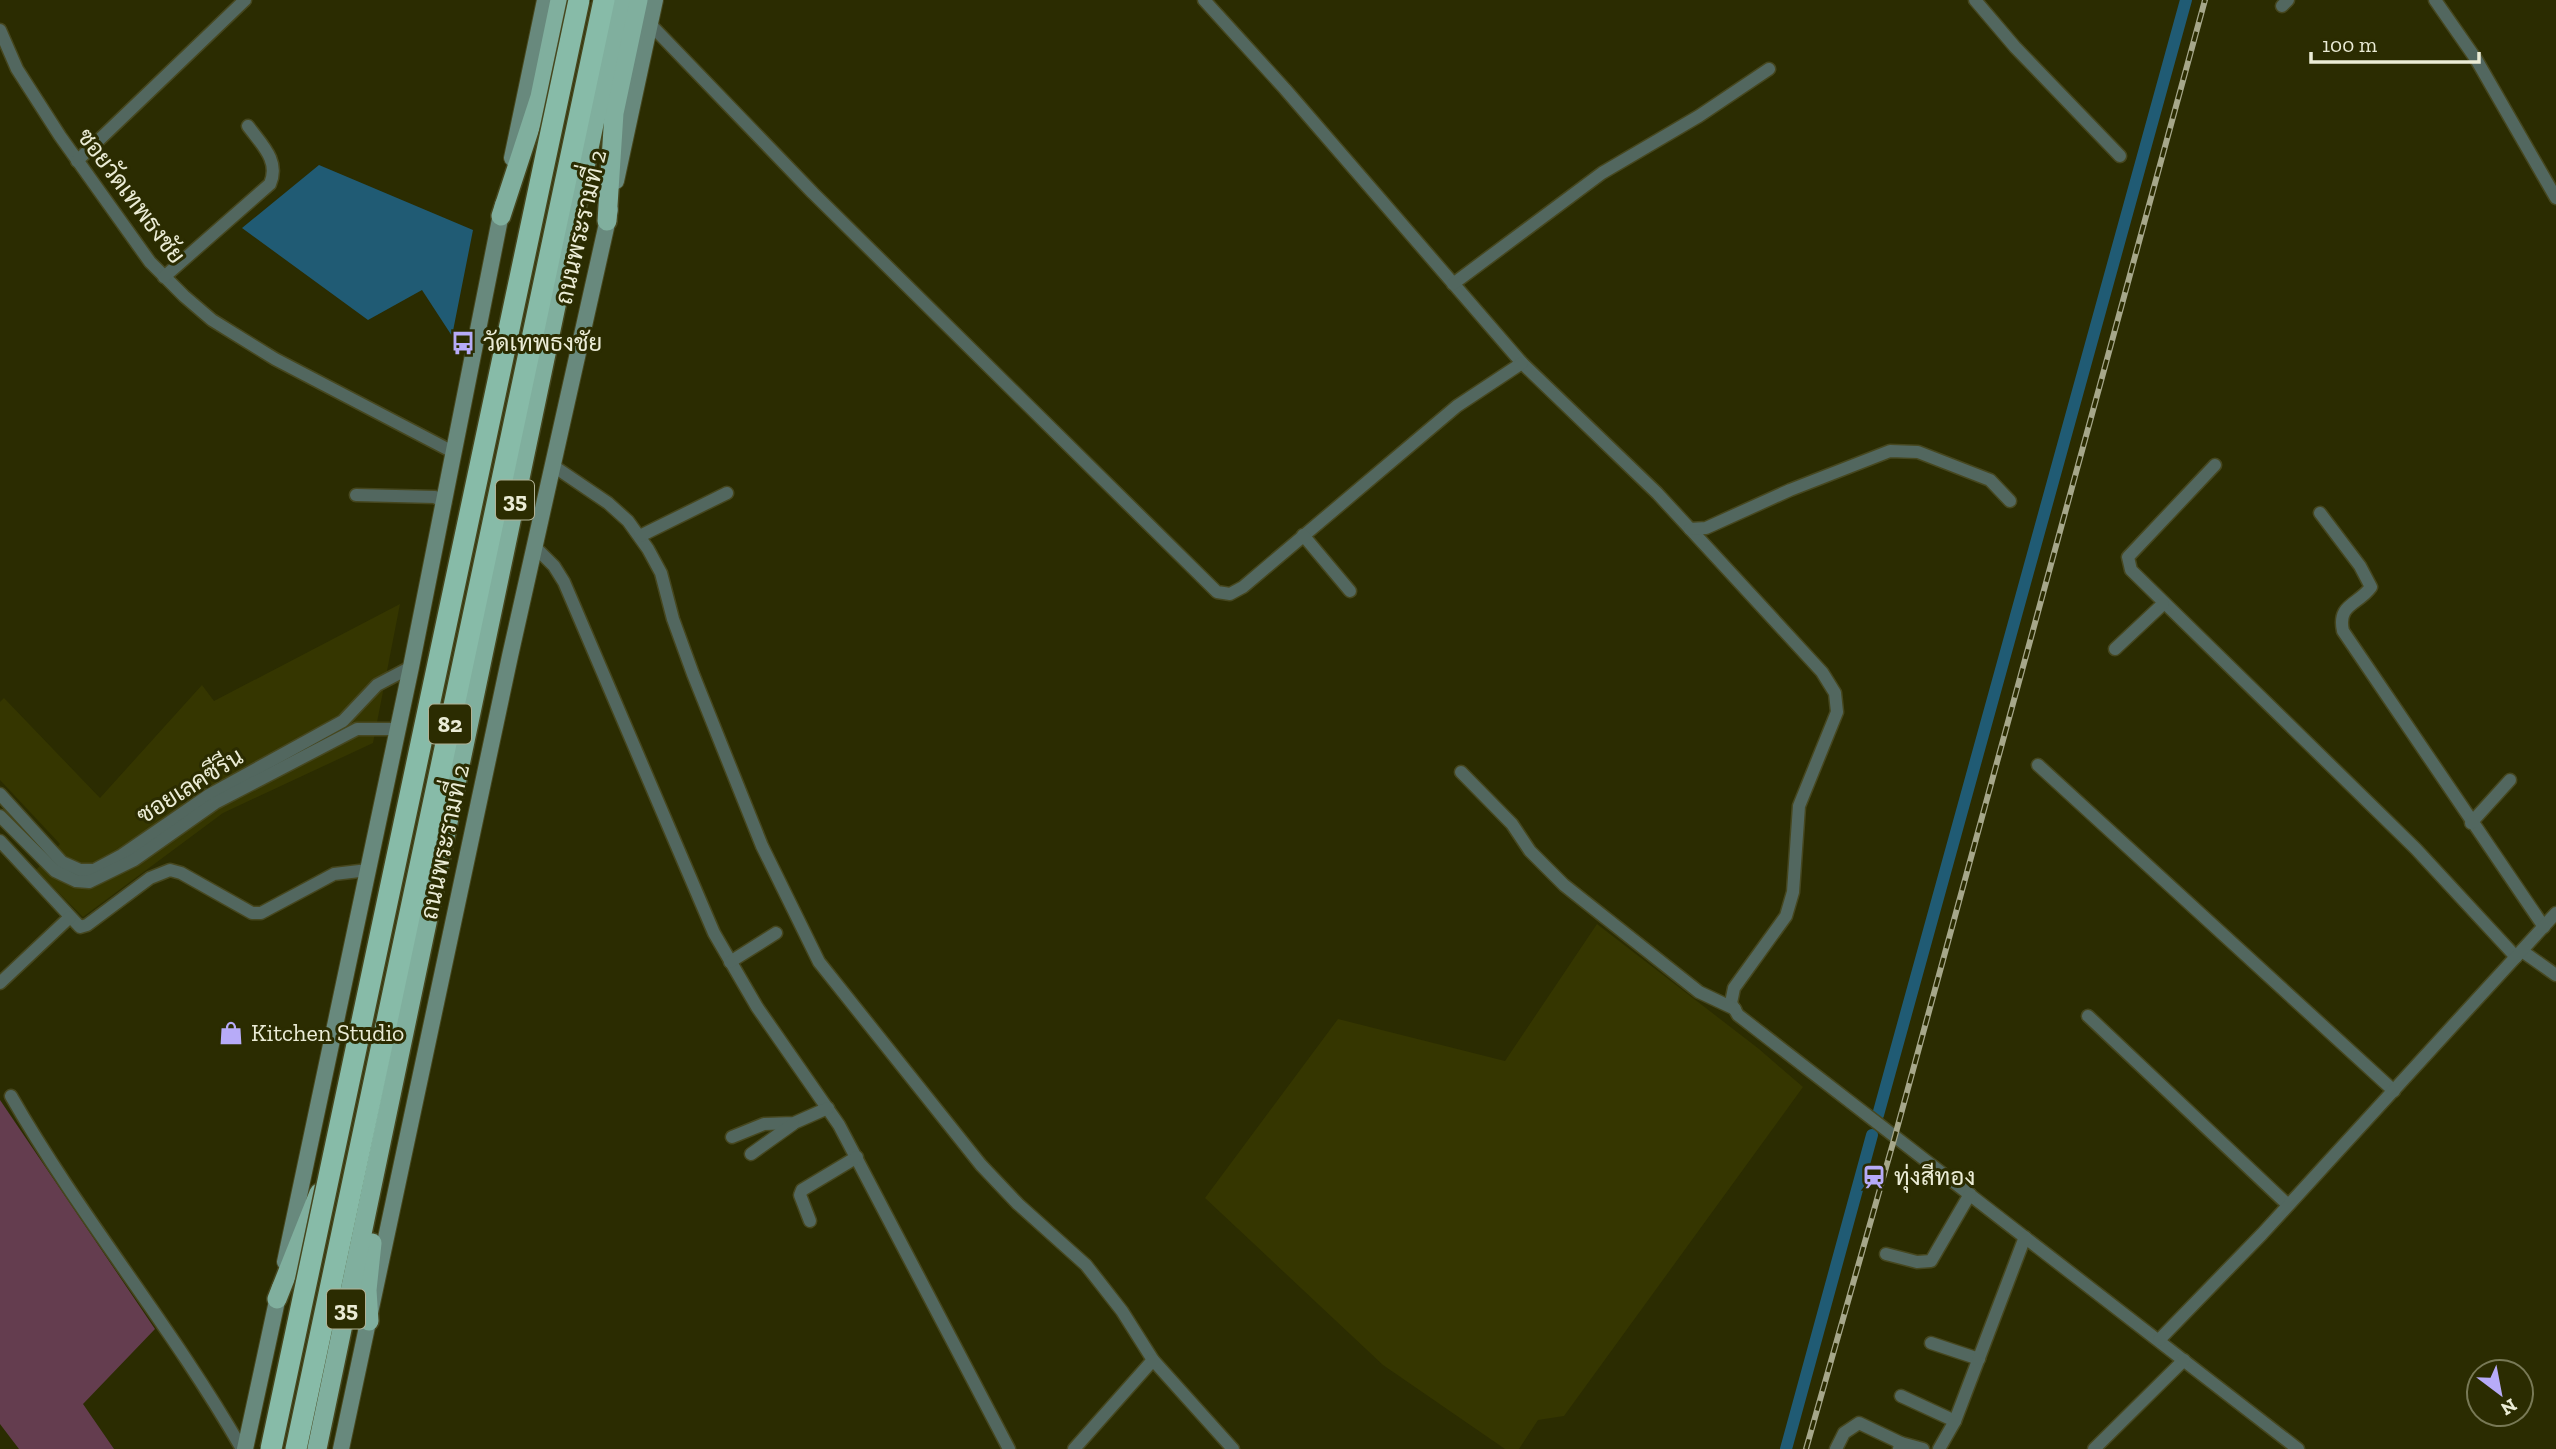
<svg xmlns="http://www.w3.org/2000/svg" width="2556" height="1449" viewBox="0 0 2556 1449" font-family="'Zilla Slab',Sarabun,serif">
<rect width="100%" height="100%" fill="#2b2c01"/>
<!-- built -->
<g fill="#353600">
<path d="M400,604L373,743L223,813L83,917L36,870L60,844L0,780V702L4,698L100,798L202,685L214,701Z"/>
<path d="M1597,924L1759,1049L1803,1087L1564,1416L1538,1420L1519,1449H1505L1383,1365L1205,1198L1338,1019L1505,1061Z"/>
</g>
<!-- green -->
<path fill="#643d4f" d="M0,1100L155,1329L83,1404L114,1449H19L0,1424Z"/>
<!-- water -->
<path fill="#205b74" d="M319,165L473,230L452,336L422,290L368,320L242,228Z"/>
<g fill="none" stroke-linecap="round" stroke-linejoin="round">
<!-- canal -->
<g stroke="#205b74" stroke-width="12">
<path d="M1878,1115L2186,0"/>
<path d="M1786,1449L1872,1135"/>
</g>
<!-- minor casing -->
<g stroke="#46471f" stroke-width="15">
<g id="minor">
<path d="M1204,0L1285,89L1522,363L1657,493L1822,672L1835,693L1837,712L1799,806L1793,892L1786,916L1734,988L1731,1003L1738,1015L2298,1449"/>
<path d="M1975,0L2015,47L2120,156"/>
<path d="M2435,0L2476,59L2556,198"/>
<path d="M2282,6L2288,0"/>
<path d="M650,24L813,193L1217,592L1230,594L1243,587L1457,406L1522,363"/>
<path d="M0,30L17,69L60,136L150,262L184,296L212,320L275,359L453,452"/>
<path d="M77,161L245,0"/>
<path d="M164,277L270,184C280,161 262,145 248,126"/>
<path d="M1453,284L1602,173L1699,116L1769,69"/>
<path d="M552,465L608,503L628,521L648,549L661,573L673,619L693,674L762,846L819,962L981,1165L1018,1204L1086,1265L1122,1311L1153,1360L1074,1449"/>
<path d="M2215,465L2128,557L2131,570L2416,849L2516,957"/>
<path d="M356,495L435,497L445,503"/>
<path d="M2320,513L2360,566L2371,587C2358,605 2337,604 2343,631L2544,927"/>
<path d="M1690,529L1706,528L1790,490L1890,451L1918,452L1990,480L2010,501"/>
<path d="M1303,535L1350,591"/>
<path d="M640,536L727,493"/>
<path d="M535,547L554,566L564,582L714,933L757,1007L839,1125L1009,1449"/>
<path d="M2115,649L2163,604"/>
<path d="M2038,765L2394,1091"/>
<path d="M1461,772L1512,824L1530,851L1564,885L1699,992L1735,1009"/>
<path d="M0,794L62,862L80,870H94L122,855L209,795L343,721L377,685L411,667"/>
<path d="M0,816L55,871L76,881L89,882L134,860L215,803L357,729H398"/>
<path d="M2471,823L2510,780"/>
<path d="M0,841L80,927L87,925L150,878L170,870L181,873L252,913H261L334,874L368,870"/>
<path d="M2522,951L2556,975"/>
<path d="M730,962L776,933"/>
<path d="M0,983L70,917"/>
<path d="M2088,1016L2288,1205"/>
<path d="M11,1096C81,1218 172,1327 242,1449"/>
<path d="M732,1137L764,1124L794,1123L828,1108"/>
<path d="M751,1154L793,1124"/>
<path d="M810,1221L800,1195L802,1190L857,1157"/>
<path d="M1886,1254L1917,1262L1931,1261L1970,1194"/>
<path d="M2159,1340L2262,1234L2556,913"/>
<path d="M1931,1343L1979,1359"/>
<path d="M1153,1360L1233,1449"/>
<path d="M1901,1396L1955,1421"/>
<path d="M1836,1449L1844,1433L1859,1423L1901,1443"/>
<path d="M1899,1449L1901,1443L1923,1449"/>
<path d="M1939,1449L1955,1421L2025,1237"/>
<path d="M2094,1449L2184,1360"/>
</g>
</g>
<!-- secondary casing -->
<g stroke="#46471f" stroke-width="18">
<g id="secondary">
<path d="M512,158L545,0"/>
<path d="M616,181L655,0"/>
<path d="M285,1262L411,667L503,204"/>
<path d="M245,1449L280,1287"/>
<path d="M341,1449L510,656L610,210"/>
</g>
</g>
<!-- trunk casing -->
<g stroke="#46471f" stroke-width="22">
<g id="trunk">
<path d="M501,216L540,97L560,0"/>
<path d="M607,221L614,113L638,0"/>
<path d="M277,1299L319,1193"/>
<path d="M369,1321L367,1290L372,1243"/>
<path d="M317,1449L620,0"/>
</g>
</g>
<!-- motorway casing -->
<g stroke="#46471f" stroke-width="24">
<path id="motorway" d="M296,1449L604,0"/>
</g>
<!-- minor -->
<use href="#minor" stroke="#52675f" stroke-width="12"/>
<!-- secondary -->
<use href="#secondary" stroke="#68897d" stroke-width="16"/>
<!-- trunk -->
<use href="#trunk" stroke="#80af9e" stroke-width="19"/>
<!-- motorway -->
<use href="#motorway" stroke="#87bba8" stroke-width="21"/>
<!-- rail casing -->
<g stroke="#a6a78a" stroke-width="6">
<path id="rail" d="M1806,1449L1895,1136L2205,0"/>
</g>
<!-- rail -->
<use href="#rail" stroke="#2b2c01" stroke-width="3.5" stroke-dasharray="10" stroke-linecap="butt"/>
<!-- motorway-bridge casing -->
<g stroke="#46471f" stroke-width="24" stroke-linecap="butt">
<path id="motorway-bridge" d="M271,1449L579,0"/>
</g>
<!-- motorway-bridge -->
<use href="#motorway-bridge" stroke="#87bba8" stroke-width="21"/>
</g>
<!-- icons -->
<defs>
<g id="bus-bare" transform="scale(1.89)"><path d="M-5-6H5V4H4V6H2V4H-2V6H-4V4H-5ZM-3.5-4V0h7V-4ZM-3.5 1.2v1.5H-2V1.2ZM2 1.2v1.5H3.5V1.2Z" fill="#b7abf8" stroke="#2b2c01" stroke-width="2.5" paint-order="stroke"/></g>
<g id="shop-bare" transform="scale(1.89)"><path d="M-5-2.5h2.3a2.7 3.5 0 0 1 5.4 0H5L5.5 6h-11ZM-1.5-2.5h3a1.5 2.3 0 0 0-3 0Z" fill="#b7abf8" stroke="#2b2c01" stroke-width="2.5" paint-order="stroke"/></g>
<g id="station-bare" transform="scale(1.89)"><path d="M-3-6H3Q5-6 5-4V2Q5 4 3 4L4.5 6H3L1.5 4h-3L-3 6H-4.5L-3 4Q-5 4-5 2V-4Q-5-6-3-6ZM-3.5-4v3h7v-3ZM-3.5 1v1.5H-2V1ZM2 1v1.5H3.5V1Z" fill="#b7abf8" stroke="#2b2c01" stroke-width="2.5" paint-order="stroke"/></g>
</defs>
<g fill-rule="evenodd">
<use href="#bus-bare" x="463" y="343"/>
<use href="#shop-bare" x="231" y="1033"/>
<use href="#station-bare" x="1874" y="1177"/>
</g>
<g text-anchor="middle" stroke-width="6" stroke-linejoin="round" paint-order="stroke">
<!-- shield labels -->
<g fill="#2b2c01" stroke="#b1b296" stroke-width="2">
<rect x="496" y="480.5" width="38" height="39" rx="5"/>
<rect x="429" y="704.5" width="42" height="39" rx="5"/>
<rect x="327" y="1289.5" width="38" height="39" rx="5"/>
</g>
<g font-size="23" font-weight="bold" fill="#ebecd6">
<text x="515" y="508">35</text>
<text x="450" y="732">82</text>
<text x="346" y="1317">35</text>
</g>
<!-- street labels -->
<g font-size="24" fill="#ebecd6" stroke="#2b2c01">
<text transform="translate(131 196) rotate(53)" y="8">ซอยวัดเทพธงชัย</text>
<text transform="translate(581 227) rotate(-77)" y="8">ถนนพระรามที่ 2</text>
<text transform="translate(190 786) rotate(-32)" y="8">ซอยเลคซีรีน</text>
<text transform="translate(445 842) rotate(-78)" y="8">ถนนพระรามที่ 2</text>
</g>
<!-- poi labels -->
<g font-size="24" fill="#ebecd6" stroke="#2b2c01" text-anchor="start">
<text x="483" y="351">วัดเทพธงชัย</text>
<text x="251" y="1041">Kitchen Studio</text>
<text x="1894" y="1185">ทุ่งสีทอง</text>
</g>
</g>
<!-- north arrow -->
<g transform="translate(2500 1393) rotate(148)"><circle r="33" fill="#2b2c01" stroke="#787956" stroke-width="2"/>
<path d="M0-5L12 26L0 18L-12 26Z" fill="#b7abf8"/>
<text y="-10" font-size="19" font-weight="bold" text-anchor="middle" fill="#ebecd6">N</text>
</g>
<!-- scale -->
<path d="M2311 52v10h168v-10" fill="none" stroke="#ebecd6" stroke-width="3.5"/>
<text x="2322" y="52" font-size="21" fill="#ebecd6" stroke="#2b2c01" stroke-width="5" paint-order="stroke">100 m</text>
</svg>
